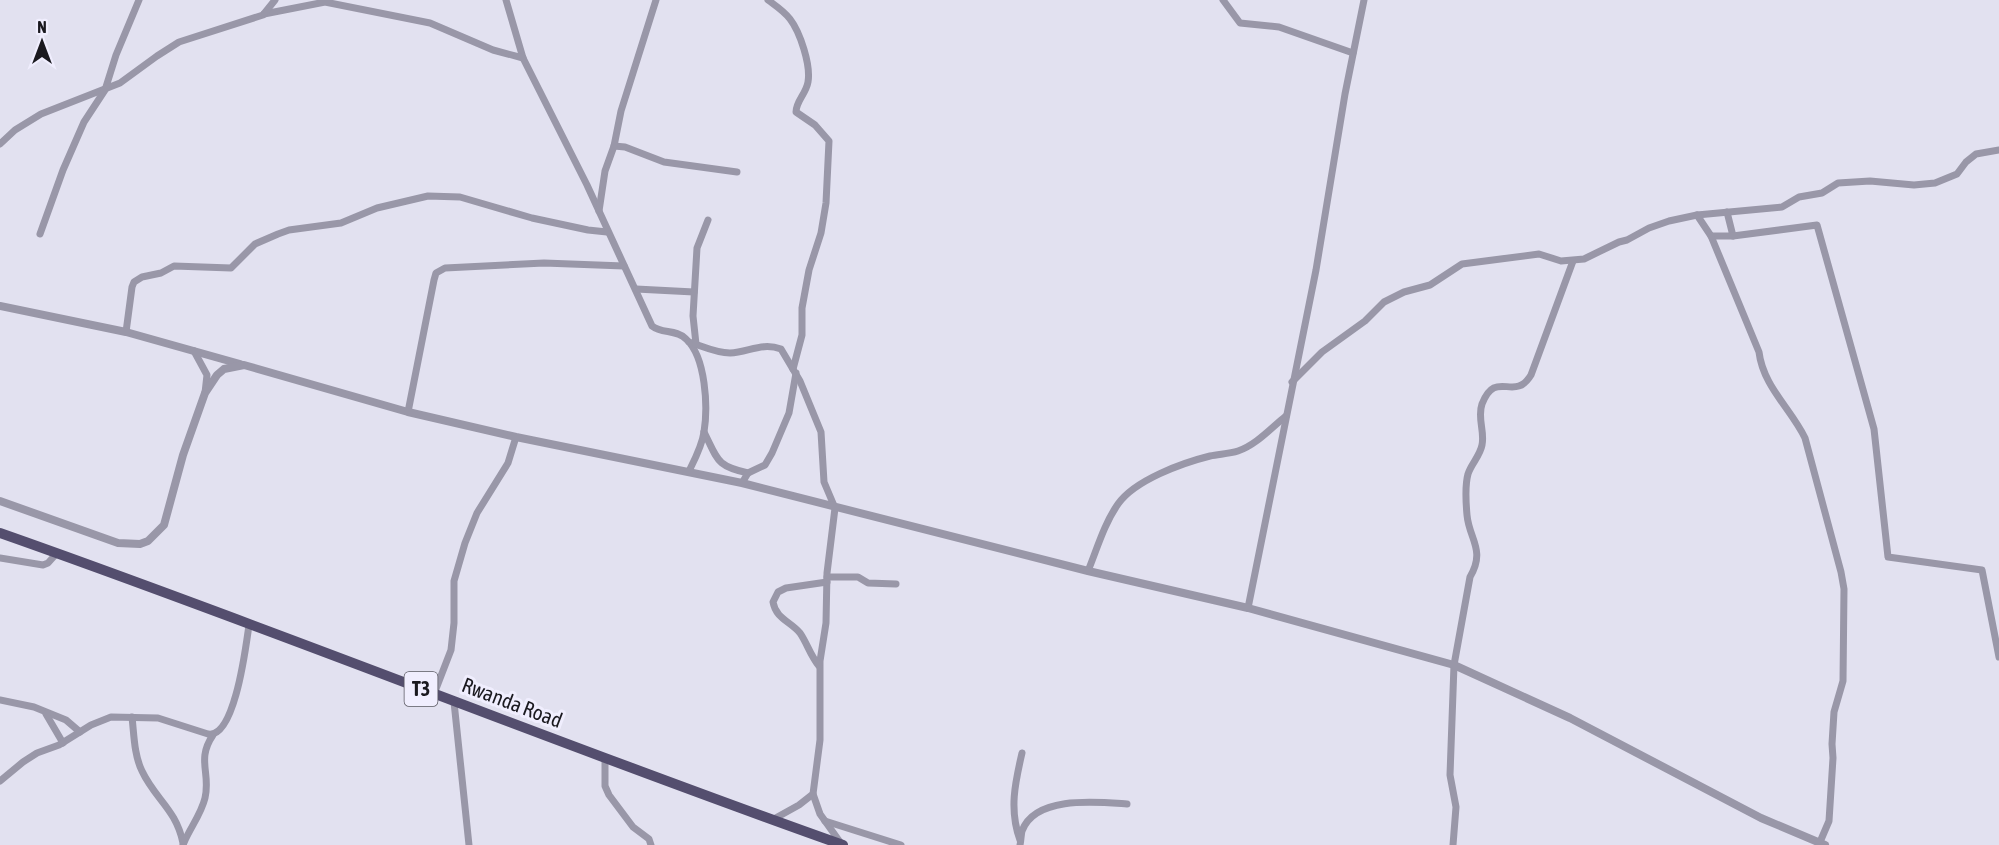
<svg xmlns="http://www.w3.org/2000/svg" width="1999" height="845" viewBox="0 0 1999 845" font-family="'Asap Condensed',sans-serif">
<rect width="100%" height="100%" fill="#e2e1f0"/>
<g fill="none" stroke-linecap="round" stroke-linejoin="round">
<!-- minor -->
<g stroke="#9997a8" stroke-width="7">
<path d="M506,0L523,58L587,185L652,326C662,334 676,329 686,339C706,357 708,407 704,432C702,446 695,459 689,471"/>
<path d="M768,0C776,6 784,11 790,19C800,32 811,65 808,82C806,94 796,101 796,112L815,125L829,141L826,203L821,233L809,270L802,308V335L793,369"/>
<path d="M1223,0L1240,23L1279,27L1353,53"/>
<path d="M264,14L325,2L430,23L493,50L523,58"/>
<path d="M0,144L15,130L41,114L120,83L157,56L179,42L263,15L275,0"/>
<path d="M614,146L625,147L664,162L737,172"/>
<path d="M599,211L605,171L614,146L621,111L656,0"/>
<path d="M1727,212L1733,236H1711L1759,352C1763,386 1791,409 1805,438L1841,572L1844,589L1843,681L1834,712L1832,744L1833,758L1829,821L1820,842"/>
<path d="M1697,215L1711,236"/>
<path d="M40,234L63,170L84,122L105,90L116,55L139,0"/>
<path d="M1733,236L1817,225L1874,429L1888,557L1982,570L1999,657"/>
<path d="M636,289L694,292"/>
<path d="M126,332L132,287L134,282L142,277L161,273L174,266L231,268L255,244L278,234L289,230L341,223L377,208L428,196L460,197L532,218L588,230L607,232"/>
<path d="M689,342C702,346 716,353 730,353C749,352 762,342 781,349L800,381L821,432L824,482L835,508L827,573L826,623L820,661V740L813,794L799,805L772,820"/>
<path d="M696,344L693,316L697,248L708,220"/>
<path d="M194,351L207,375L205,393"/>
<path d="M1292,382L1322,352L1365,321L1384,302L1404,292L1430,285L1462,264L1539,254L1561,261L1584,259L1619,242L1627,240L1649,228L1669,221L1697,215L1782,207L1799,197L1822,193L1838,183L1870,181L1914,185L1935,183L1957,174L1966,162L1976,154L1999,150"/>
<path d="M408,412L434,280L436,273L445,268L544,263L624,266"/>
<path d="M704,432C718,460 716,466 748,473"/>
<path d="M742,483L748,473L765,465L772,453L789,413L796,373"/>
<path d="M0,558L43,565L48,563L57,553"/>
<path d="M1088,571C1097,549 1104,524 1118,504C1135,480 1182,463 1210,456C1219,454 1229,454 1238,451C1256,445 1271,428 1286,416"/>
<path d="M827,577H858L868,583L896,584"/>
<path d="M1248,608L1316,270L1345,94L1364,0"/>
<path d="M819,666C810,655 807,643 800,633C790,621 776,619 773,602L778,592L786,588L827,582"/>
<path d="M434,694L451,650L454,623V581L465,543L477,513L508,463L516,437"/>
<path d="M0,700L34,707L66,720L80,732"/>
<path d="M454,702L469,845"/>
<path d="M46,714L63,743"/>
<path d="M132,717C134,734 134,755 142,771C155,799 176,809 183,843"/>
<path d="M605,759V786L609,795L633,827L649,839L651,845"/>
<path d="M0,781L23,762L37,753L59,745L91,725L111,717L158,718L208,734C235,739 246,645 249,625"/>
<path d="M813,794L820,814L840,842"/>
<path d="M825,821L901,845"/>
<path d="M1020,840C1009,810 1015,783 1022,753"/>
<path d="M183,845C189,829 201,815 205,798C211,773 196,760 213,735"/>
<path d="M1020,845C1021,841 1021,835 1022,831C1035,795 1098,802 1127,804"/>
<path d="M1453,845L1456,807L1450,775L1454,665L1470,577C1486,550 1469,539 1467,515C1466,504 1465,485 1468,474C1471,464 1480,456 1482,445C1485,431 1477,418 1482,404C1496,368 1514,403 1531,375L1573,261"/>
</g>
<!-- tertiary -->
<g stroke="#9997a8" stroke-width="8">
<path d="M0,306L126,332L240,364"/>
<path d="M0,501L118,543L140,544L148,541L164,525L183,455L205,393L217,375L224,369L244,365L408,412L516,437L742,483L1088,571L1248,608L1454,665L1570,718L1761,818L1825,845"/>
</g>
<!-- trunk -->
<path stroke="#544e6e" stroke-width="10" d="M0,533C282,632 560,745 843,845"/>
</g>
<g text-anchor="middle" stroke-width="6" stroke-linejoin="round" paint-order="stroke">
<!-- shield labels -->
<rect fill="#f0eefe" stroke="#5a5962" stroke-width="1.5" x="404.5" y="672" width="33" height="34" rx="4.5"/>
<g font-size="20" font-weight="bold" fill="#1a191f">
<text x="421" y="696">T3</text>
</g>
<!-- street labels -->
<g font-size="21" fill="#1a191f" stroke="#f0eefe">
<text transform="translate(512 703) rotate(21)" y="7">Rwanda Road</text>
</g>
</g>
<!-- north arrow -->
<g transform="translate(42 42)" stroke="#f0eefe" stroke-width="4.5" paint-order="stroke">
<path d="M0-4.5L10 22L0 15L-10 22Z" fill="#1a191f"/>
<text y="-9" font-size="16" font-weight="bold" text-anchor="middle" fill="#1a191f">N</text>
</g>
</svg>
